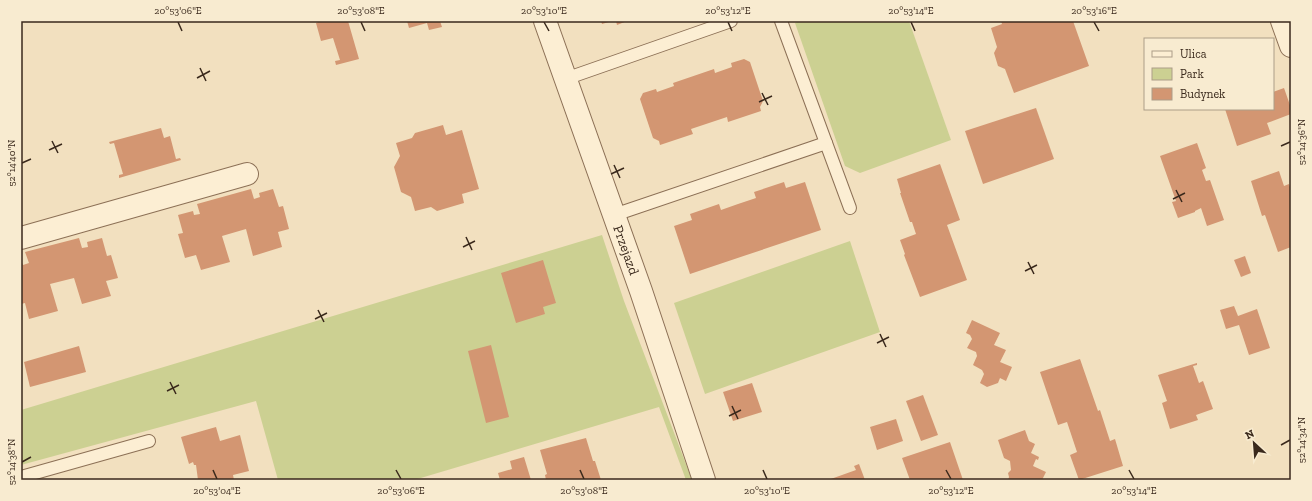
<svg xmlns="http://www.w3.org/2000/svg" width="1312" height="501" viewBox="0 0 1312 501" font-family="'Zilla Slab',serif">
<rect width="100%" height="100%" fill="#f2e0bf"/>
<!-- green -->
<g fill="#ccd092">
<path d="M800,21H909L951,140L860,173L845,166L795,23Z"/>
<path d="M602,235L624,301L692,480H686L659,407L414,480H278L256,401L21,465V410Z"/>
<path d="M850,241L880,332L705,394L674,303Z"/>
</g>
<!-- building -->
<g fill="#d39672">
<path d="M321,21H348L359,59L336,65L335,61L340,60L333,38L321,41L316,23Z"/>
<path d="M407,21H440L442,27L429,30L427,23L409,28Z"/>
<path d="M601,21H612L602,24Z"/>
<path d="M616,21H627L617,25Z"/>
<path d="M1001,21H1073L1089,66L1014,93L1005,69L998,66L994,53L997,47L991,28L1002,24Z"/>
<path d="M744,59L750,62L763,101L760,107L761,111L728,122L727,117L691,129L693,134L660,145L659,141L653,138L640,99L643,93L656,89L657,92L674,86L673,83L714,69L715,73L732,67L731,63Z"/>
<path d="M1284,88L1291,108V114L1267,123L1271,134L1237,146L1225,109H1273V92Z"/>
<path d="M1036,108L1054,159L983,184L965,131Z"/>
<path d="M443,125L446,135L462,130L479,189L462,194L464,203L437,211L431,207L415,211L411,197L401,192L394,167L400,156L396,143L412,138L415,133Z"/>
<path d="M161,128L164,138L170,136L176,159L180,158L181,160L119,178V175L123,174L114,143L110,144L109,142Z"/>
<path d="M1197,143L1206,168L1202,170L1206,181L1210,180L1224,220L1207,226L1201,208L1195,211V212L1178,218L1172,202L1176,201L1160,156Z"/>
<path d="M940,164L960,220L947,225L967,280L920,297L904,255L905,254L900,240L916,234L912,222H910L900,193H901L897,179Z"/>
<path d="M1279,171L1284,186L1289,184L1291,190V247L1278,252L1265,215L1262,216L1251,181Z"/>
<path d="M784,182L786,188L805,182L821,230L690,274L674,226L692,220L690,214L719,204L721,210L738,204L756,198L754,192Z"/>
<path d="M251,189L254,199L260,197L259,193L273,189L279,207L283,206L289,229L278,232L282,247L253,256L246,229L222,236L230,262L201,270L196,255L185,258L178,234L183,233L178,215L193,211L194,215L200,214L197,204Z"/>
<path d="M79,238L82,248L88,247L87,242L102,238L107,256L111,255L118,278L106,281L111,296L82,304L74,278L50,284L58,311L29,319L25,303L21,304V261L23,265L29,263L25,252Z"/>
<path d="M1245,256L1251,273L1241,277L1234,260Z"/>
<path d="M543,260L556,303L543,307L545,314L516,323L501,273Z"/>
<path d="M1234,306L1238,316L1257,309L1270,348L1249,355L1239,325L1226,329L1220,310Z"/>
<path d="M972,320L1000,333L994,345L1006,350L1000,362L1012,367L1006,381L1000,378L998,383L987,387L980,383L984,374L982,370L973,365L977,356L976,352L967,348L972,339L970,335L966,333Z"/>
<path d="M491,345L509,417L486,423L468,351Z"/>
<path d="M79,346L86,372L30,387L24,362Z"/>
<path d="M1080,359L1098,411L1100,410L1110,441L1115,439L1123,466L1079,480L1070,455L1077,452L1067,422L1058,425L1040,372Z"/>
<path d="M1197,363V365L1193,366L1199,383L1203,381L1213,409L1196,415L1198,420L1170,429L1162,403L1167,401L1158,375Z"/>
<path d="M752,383L762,412L733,421L723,392Z"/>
<path d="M923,395L938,435L921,441L906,401Z"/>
<path d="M896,419L903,441L877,450L870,427Z"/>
<path d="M216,427L220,441L240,435L249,471L233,475L234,480H198L196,465H194L193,462L189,464L181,437Z"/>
<path d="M1025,430L1029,441L1035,444L1031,453L1039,457L1038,460L1036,459L1033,466L1046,472L1042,480H1008L1009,477L1008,473L1011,470L1010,461L1004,458L998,440Z"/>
<path d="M586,438L593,461H595L601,480H546L545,475L547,474L540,450Z"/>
<path d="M950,442L963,480H910L902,458Z"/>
<path d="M524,457L531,480H500L498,473L512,469L510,461Z"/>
<path d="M859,464L865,480H828L856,470L854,466Z"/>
</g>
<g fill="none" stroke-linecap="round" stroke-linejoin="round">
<!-- lane casing -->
<g stroke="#8c7056" stroke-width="14">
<g id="lane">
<path d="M781,21L850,208"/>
<path d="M565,79L731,21"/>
<path d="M614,215L826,143"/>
<path d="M21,477L149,441"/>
</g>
</g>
<!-- street casing -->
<g stroke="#8c7056" stroke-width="24">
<g id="street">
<path id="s1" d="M545,21L641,291L704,480"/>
<path d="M1282,21L1291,46"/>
<path d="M21,238L247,174"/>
</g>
</g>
<!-- lane -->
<use href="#lane" stroke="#fceed3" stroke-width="12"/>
<!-- street -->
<use href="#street" stroke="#fceed3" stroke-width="22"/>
</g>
<!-- ticks -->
<path fill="none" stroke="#3a291c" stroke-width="1.5" d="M178,22L182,31M361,22L365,31M544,22L549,31M728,22L732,31M911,22L915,31M1094,22L1099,31M200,68L206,81M197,78L210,71M762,93L768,105M759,102L772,96M52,141L58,153M1281,146L1290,142M49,150L62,144M22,163L31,159M614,165L620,178M611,174L624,168M1176,190L1182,202M1173,199L1185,193M466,237L472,250M463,247L475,241M1028,262L1034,274M1025,271L1037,265M318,310L324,322M315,319L327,313M880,334L886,347M877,343L889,337M170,382L176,394M167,391L179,385M732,406L738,419M729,416L741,410M1281,445L1290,440M22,462L31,457M213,470L217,479M396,470L401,479M580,470L584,479M763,470L767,479M946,470L951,479M1129,470L1134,479"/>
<g text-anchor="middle" stroke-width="3.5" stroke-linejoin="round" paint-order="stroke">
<!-- street labels -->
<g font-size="14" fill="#3a291c" stroke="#f8ebd0">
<text dy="5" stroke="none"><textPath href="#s1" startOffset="243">Przejazd</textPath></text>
</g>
</g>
<!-- border -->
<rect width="1312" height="501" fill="none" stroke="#f8ebd0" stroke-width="44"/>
<!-- legend -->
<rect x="1144" y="38" width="130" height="72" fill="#f8ebd0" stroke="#ac9d88"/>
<rect x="1152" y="51" width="20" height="6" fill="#fceed3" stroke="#ac9d88"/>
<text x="1180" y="58" font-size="12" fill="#3a291c">Ulica</text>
<rect x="1152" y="68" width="20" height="12" fill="#ccd092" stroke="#ac9d88"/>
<text x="1180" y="78" font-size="12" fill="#3a291c">Park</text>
<rect x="1152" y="88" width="20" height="12" fill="#d39672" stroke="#ac9d88"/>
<text x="1180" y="98" font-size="12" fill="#3a291c">Budynek</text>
<!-- north arrow -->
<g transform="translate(1254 443) rotate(334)" stroke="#f8ebd0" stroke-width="3" paint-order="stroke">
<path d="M0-3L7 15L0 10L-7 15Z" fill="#3a291c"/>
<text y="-6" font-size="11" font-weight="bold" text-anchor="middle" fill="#3a291c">N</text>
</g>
<rect x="22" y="22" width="1268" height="457" fill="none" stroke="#3a291c" stroke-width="1.5"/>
<g font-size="10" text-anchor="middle" fill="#3a291c">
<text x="178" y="14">20°53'06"E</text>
<text x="361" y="14">20°53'08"E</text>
<text x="544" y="14">20°53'10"E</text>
<text x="728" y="14">20°53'12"E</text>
<text x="911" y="14">20°53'14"E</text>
<text x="1094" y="14">20°53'16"E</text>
<text transform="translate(1301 142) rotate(-90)" y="4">52°14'36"N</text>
<text transform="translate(11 163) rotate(-90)" y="4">52°14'40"N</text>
<text transform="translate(1301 440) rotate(-90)" y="4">52°14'34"N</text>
<text transform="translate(11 462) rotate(-90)" y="4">52°14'38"N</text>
<text x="217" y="494">20°53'04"E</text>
<text x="401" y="494">20°53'06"E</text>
<text x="584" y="494">20°53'08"E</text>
<text x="767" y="494">20°53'10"E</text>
<text x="951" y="494">20°53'12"E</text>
<text x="1134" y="494">20°53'14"E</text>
</g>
</svg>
